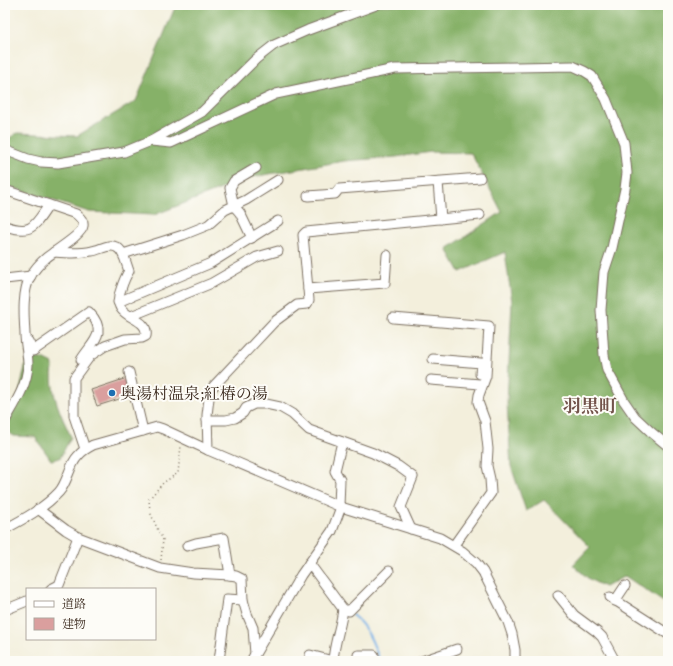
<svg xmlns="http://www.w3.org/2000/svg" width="673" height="666" viewBox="0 0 673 666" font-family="Alegreya,'Noto Serif JP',serif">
<rect width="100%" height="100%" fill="#fdfcf7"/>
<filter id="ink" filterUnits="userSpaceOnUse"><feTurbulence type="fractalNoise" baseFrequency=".025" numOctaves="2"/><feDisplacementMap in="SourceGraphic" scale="8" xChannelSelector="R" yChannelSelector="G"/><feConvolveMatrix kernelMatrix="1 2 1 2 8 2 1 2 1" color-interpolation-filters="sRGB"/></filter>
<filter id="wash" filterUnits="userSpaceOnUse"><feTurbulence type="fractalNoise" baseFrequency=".012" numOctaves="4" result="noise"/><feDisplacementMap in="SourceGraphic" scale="16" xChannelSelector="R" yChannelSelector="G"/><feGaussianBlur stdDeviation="0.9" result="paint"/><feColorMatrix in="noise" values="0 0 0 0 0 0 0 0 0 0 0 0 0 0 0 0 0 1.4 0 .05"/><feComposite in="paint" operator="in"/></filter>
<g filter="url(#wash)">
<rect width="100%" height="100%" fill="#f3efdc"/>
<!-- forest -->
<g fill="#86b168" stroke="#606e43">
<path d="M176,5H668V605L625,576L605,587L589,579L573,565L590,547L544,500L526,511L511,466L507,403L512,302L505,252L460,272L447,249L502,212L471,153L431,152L396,157L344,161L252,177L154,215L89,212L5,185V141L17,133L77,136L136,101Z"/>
<path d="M27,358L43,359L53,364C49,392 60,412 71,437L60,458L51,460L35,437L14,436L5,430V421L19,395Z"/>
</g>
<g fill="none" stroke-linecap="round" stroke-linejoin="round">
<!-- stream -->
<path stroke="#78b2e9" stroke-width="2" d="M352,615C368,627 373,643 380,661"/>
</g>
<g id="blocks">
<!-- building -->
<path fill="#da9f9e" d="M127,378L132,395L97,406L91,390Z"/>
</g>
</g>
<g filter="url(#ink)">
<use href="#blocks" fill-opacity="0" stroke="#7b6f60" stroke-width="1"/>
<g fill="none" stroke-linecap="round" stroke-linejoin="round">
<!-- minor casing -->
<g stroke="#7b6f60" stroke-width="11">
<g id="minor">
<path d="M151,141L171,143L276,94L395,69L573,66L584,71L592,76L606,99L624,143L627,173L625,189L612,248L604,272L601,310L604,355L607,370L624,401L635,417L651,432L668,446"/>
<path d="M5,150L28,159L41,162L58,163L124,152L151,141L202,112L256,59L274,45L308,30L376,5"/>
<path d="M438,182L441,219"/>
<path d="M5,190L76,214C79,217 84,220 83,226C82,235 54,251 46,258C40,263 34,270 30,277C22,293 24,316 25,334C25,344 28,354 28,365C27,386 15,403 5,421"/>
<path d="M308,196L335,194L339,189L480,178"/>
<path d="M5,226C33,235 34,226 49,205"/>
<path d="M252,238L240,213L234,206L230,188L234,181L256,168"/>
<path d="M54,252C67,253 80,254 92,251C100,250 109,243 116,247C124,250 126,264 129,271C125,277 123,283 121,289C108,321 150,314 146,336L142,338L125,339L105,346L90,356L74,378V416L85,449"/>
<path d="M123,254L183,235L208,225L225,210L246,200L278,180"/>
<path d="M5,279L31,276"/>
<path d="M308,289L385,283L387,255"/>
<path d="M118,302L211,263L278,221"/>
<path d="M131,316L212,283L257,257L278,251"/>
<path d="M393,318L489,326L486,376L479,395L478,402L485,421L488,449L487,466L490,479L491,493L454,545"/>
<path d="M28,341L33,351L89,312C109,333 92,342 81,360"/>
<path d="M433,359L481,363L480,374"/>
<path d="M129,372L143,431"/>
<path d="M431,380L480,384"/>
<path d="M207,420H226L235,418L243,413L246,408L254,404H266L280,407L292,414L309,430L373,453L398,466L413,477L401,507L411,529"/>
<path d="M208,450L207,415L210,390L274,322L297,305L307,304L309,300L303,235L306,232L480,215"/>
<path d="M339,506L340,480L335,471L342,442"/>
<path d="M38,509L66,530L78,537L160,568L193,573L230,575L236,576L242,579L243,600L247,614L253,628L255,654"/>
<path d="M5,529C24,519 44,508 59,492C68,482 69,465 78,456C82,451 87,448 93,445L157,427L163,429L208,450L341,507L440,538L462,551L476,563L483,572L508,622L512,634L515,650V661"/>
<path d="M187,546L196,543L224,538L230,575"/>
<path d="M309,563L343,609L349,611L389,571"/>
<path d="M51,589L59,585L78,537"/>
<path d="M558,595L574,615L597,632L602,637L615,661"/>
<path d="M610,597L668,634"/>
<path d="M615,601L625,586"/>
<path d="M5,610L27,601"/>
<path d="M310,655L333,661"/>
<path d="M219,661L227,599L243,600"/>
<path d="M251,661L301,575L332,531L341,507"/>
<path d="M333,661C334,643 341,627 343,609"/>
<path d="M358,661V655H374"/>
<path d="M422,661L457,649"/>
</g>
</g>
<!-- path -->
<path stroke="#7b6f60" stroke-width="1.5" stroke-dasharray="1 3" stroke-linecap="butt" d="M161,560L163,540L157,528L150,512L149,499L163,483L178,473L181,446"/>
<!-- minor -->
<use href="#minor" stroke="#fff" stroke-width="9"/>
</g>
</g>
<!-- markers -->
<circle fill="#1f6fb2" stroke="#fdfcf7" stroke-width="1.5" cx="112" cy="393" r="4"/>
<g text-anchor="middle" stroke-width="4" stroke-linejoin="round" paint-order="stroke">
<!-- poi labels -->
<g font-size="16" fill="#3b2a1e" stroke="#fdfcf7" text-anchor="start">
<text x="120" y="399">奥湯村温泉;紅椿の湯</text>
</g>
<!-- quarter labels -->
<g font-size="18" font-weight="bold" fill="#73534b" stroke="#fdfcf7">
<text x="590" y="412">羽黒町</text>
</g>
</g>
<!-- margin -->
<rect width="673" height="666" fill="none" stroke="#fdfcf7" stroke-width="20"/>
<!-- legend -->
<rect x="26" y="588" width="130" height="52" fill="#fdfcf7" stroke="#afa8a0"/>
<rect x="34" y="601" width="20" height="6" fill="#ffffff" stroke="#afa8a0"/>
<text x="62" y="608" font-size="12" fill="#3b2a1e">道路</text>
<rect x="34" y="618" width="20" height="12" fill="#da9f9e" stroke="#afa8a0"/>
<text x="62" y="628" font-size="12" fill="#3b2a1e">建物</text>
</svg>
